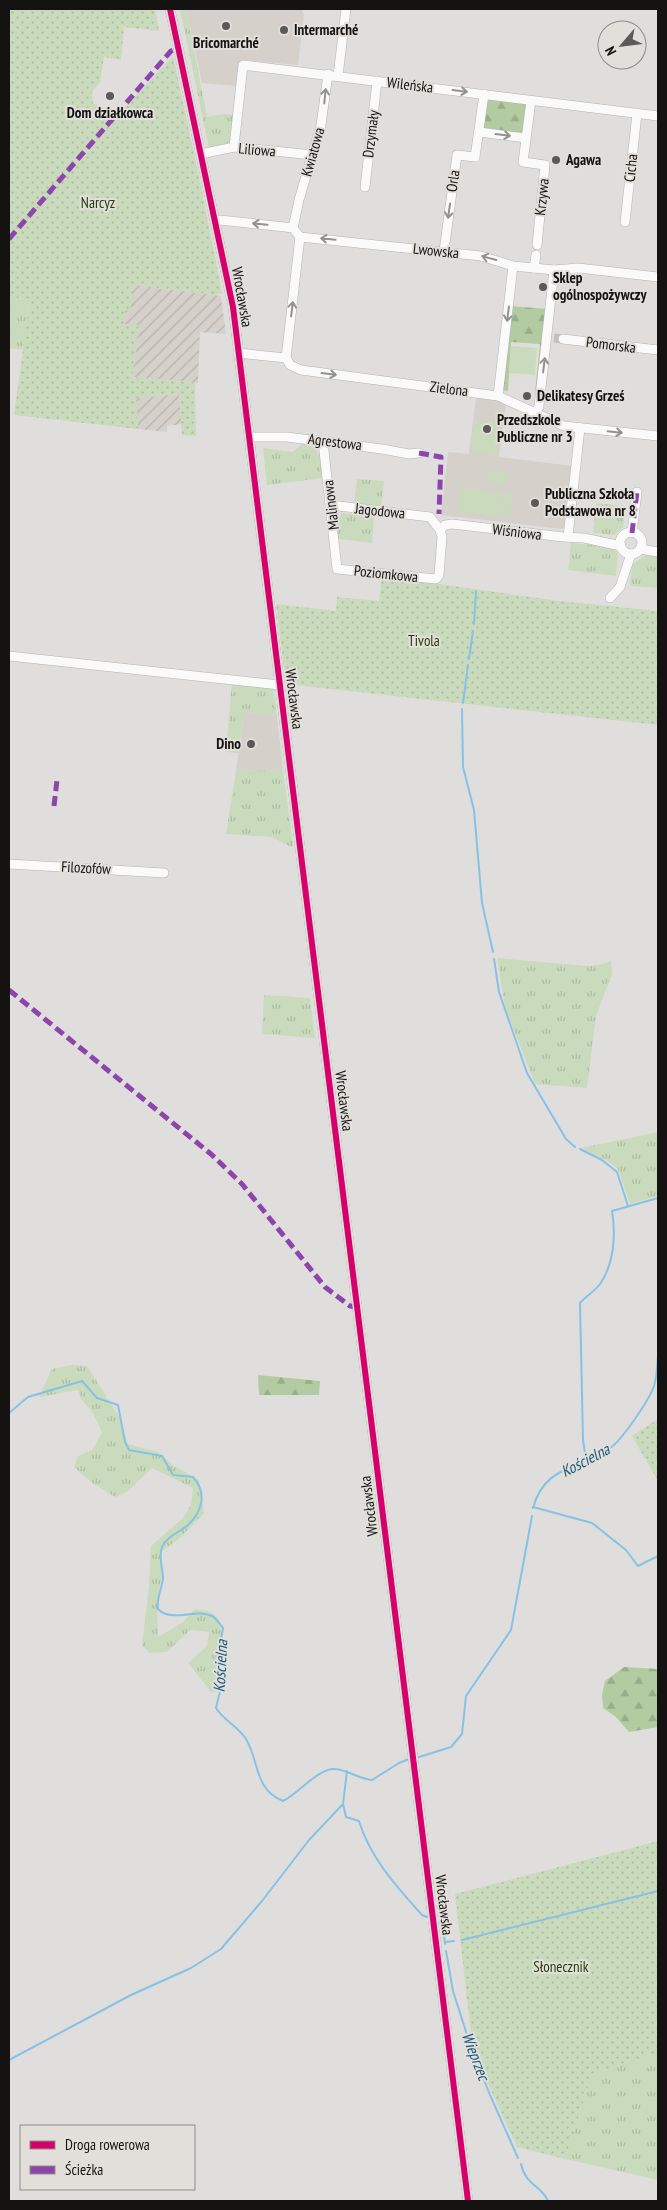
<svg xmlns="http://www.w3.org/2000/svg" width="667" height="2210" viewBox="0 0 667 2210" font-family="'PT Sans Narrow',sans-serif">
<defs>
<pattern id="industrial-furrows" width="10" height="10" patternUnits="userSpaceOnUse" patternTransform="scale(1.25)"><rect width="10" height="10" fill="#d5d0c9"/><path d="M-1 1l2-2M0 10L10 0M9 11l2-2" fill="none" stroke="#b6b2ac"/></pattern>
<pattern id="grass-tufts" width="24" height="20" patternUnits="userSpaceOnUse" patternTransform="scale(1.25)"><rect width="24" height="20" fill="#c9dbbc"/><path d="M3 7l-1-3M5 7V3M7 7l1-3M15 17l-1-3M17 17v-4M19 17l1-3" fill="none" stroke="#acbba1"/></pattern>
<pattern id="forest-firs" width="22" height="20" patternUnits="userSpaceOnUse" patternTransform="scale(1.25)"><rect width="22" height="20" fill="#b2cba1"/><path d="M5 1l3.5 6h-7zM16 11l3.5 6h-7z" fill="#98ad8a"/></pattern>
<pattern id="garden-dots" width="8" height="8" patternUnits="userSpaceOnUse" patternTransform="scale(1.25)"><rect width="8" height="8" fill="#c9dbbc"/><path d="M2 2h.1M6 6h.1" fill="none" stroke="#acbba1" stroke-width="1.8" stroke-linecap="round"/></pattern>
</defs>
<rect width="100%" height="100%" fill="#e0dedc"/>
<!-- built -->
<g fill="#d5d0c9">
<path d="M186,9H301L304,15L298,65L242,60L238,86L202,83Z"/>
<path d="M476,396L497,399L506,403L499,457L572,466L566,525L562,529L441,515L448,452L469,454Z"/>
<path d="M244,712L277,716L283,770L236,771Z"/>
</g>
<!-- industrial -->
<g fill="url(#industrial-furrows)">
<path d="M133,285L221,296L226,334L200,332L198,383L132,377L139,326L124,324L125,310H130Z"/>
<path d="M179,394L182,424L167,426V432L138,429L136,398Z"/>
</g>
<!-- grass -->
<g fill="url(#grass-tufts)">
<path d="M180,9H186L207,117L223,114L233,115L231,145L209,148Z"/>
<path d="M9,297L30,299L23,350L9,348Z"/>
<path d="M302,444C323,446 320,461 322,478L267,485L263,448L293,452Z"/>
<path d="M357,479L384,481L381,509L354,506Z"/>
<path d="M596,503L625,506L623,527L614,535L593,533Z"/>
<path d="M343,513L374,517L372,543L338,539L336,521Z"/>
<path d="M571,543L613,547L618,554L616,576L568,570Z"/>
<path d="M647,554L658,558V588L630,586L632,565Z"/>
<path d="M232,682L273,688L277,716L244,712L238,753L226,752Z"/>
<path d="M283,770L293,845L291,847L272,837L226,834L236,771Z"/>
<path d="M497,958L586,966L600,965L611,961L612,974L596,1016L587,1088L535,1084L505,1007Z"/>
<path d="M264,995L310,998L315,1038L262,1034Z"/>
<path d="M658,1132V1196L630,1204L618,1169L608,1161L581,1148Z"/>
<path d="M71,1365L87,1366L120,1418L128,1444L158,1452L174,1466L199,1480L204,1513L179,1539L161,1552L162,1573L157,1605L158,1637L183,1622L195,1609C200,1610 210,1611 214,1614C227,1622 220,1676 220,1690L212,1693L188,1663L207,1646L209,1632L190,1630L167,1652L149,1653L142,1645L149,1586L151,1546L182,1519L191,1505L193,1488L152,1468L128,1491L115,1497L91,1482L74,1467L78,1456L92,1450L102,1432L93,1413L81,1399L78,1390L39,1397L52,1369Z"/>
<path d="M658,2052V2180L565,2159L592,2074Z"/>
</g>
<!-- forest -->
<g fill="url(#forest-firs)">
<path d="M487,98L527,102L523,134L483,129Z"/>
<path d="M509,306L548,309L539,391H535L540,344L511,342L508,391L502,390Z"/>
<path d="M258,1375L320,1381L319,1395H259Z"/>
<path d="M624,1667L658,1669V1727L629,1732L616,1717L603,1708L602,1695L605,1681Z"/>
</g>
<!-- park -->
<g fill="#c9dbbc">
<path d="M511,346L537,348L535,375L509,373Z"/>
<path d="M475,419L498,422L497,431H500L497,455L471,452Z"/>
<path d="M489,470L509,472L507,484L487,481Z"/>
<path d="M460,488L502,492L499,516L457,512Z"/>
<path d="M504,492L512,493L510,515L501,514Z"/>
</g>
<!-- garden -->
<g fill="url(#garden-dots)">
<path d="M9,9H155L159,31L124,27L121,60L104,57L100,82L92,92L93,104L100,105L117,116L173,56L201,186L222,293L214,295L134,285L130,310L125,311L124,324L139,325L132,377L195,383L196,436L182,435L179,394L136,398L138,429L14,415L30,299L9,297Z"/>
<path d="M382,576L559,601L658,611V725L286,684L276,604L336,611L337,597L379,601Z"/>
<path d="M658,1419V1481L632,1436Z"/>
<path d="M658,1841V2052L592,2074L565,2159L517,2147L473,2051L455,1894Z"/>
</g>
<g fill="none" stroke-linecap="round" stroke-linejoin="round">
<!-- stream -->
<g stroke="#86c2e6" stroke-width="2">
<path d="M474,624L476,591"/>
<path d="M469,659L473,631"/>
<path d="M463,703L468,665"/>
<path d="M462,709L463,767L474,810L482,903L493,952"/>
<path d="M494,959L499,992L527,1073L566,1139L575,1147"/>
<path d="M580,1149L602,1160L617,1172L628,1206"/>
<path d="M9,1413L28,1397L82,1381L97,1398L118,1405L125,1442L129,1450L162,1456L173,1475L193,1477C207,1492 203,1511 188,1525C179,1533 168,1535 162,1547C158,1557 163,1568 163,1578C162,1589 156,1599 158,1609C171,1623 196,1608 212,1616C216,1618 220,1624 223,1628L217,1662L222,1683L216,1708C224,1721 239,1727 246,1739C260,1763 254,1789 283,1801C298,1794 318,1768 335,1769C348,1770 359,1779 372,1780L399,1763L409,1759"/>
<path d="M586,1460L583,1440L580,1303C586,1296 594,1292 600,1284C614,1264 616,1235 612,1211L658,1198"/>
<path d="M533,1507L592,1523L626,1550L638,1566L658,1556"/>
<path d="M533,1508C543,1469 575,1468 607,1450C620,1444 649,1400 654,1386C657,1377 657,1365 658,1356"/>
<path d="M416,1758L451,1747L462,1734L466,1696L511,1630L532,1516"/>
<path d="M347,1771L343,1804L346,1817L359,1821C370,1858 397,1887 422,1915L427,1917"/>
<path d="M439,1916L442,1917L445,1944"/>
<path d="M462,1940L658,1891"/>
<path d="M445,1942L454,1941"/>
<path d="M446,1951L453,1991L470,2044L490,2095L518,2158"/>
<path d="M9,2060L131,1995L191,1968L221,1949L262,1901L309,1840L343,1804"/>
<path d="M521,2164C526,2186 541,2185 548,2201"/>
</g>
<!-- minor-tunnel -->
<path stroke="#c1c0be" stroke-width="9" stroke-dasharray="9 4.5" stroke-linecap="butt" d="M554,338L563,339"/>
<!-- minor casing -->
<g stroke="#b4b3b1" stroke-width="10">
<g id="minor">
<path d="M170,9L233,307L468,2201"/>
<path d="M338,76L346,9"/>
<path d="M531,101L523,162L545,165L537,245"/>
<path d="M479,132L526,138"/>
<path d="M234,147L243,65L658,116"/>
<path d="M201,154L234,147L313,155"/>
<path d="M365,187L377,81"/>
<path d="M216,222L220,220L285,227L293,228L300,237L481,256L513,266L554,270L578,268L658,277"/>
<path d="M625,222L637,114"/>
<path d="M293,228L299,200L321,125L328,74"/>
<path d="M444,251L457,155L475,157L484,94"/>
<path d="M534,268L536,255"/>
<path d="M563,339L658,350"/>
<path d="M238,353L286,358"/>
<path d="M286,358L290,365L301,370L498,396L564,426L658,436"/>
<path d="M286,358L300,237"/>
<path d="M498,396L513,266"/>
<path d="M536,413L539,406L554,270"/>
<path d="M250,437H287L382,449L409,454L419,453"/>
<path d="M323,442L337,569L436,579L439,575L442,537L440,530L430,517L331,505"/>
<path d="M440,530L445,525L452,524L563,537L584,538L621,546"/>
<circle cx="631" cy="543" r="11"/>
<path d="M632,533L637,492"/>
<path d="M568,537L580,428"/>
<path d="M640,549L658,552"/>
<path d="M610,598L620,587L631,554"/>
<path d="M9,656L280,685"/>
<path d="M9,864L164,873"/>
</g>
</g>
<!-- minor -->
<use href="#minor" stroke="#fafafa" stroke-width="9"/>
<!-- quiet -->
<g stroke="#8e44ad" stroke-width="5" stroke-dasharray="10 5" stroke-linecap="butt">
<path d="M9,239L171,51L179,48"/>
<path d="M419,453L441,457L439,514"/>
<path d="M632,533L637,492"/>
<path d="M54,806L57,780"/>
<path d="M9,990L211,1154L242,1184L325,1287L350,1306L357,1307"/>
</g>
<!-- cycleway casing -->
<g stroke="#e2dfda" stroke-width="9">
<path id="cycleway" d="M170,9L233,307L468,2201"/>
</g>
<!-- cycleway -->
<use href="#cycleway" stroke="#d6006c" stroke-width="6"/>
</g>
<!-- one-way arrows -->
<defs><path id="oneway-shaft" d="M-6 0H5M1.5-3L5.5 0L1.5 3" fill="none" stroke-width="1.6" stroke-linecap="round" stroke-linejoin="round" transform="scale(1.25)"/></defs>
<g stroke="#929291">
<use href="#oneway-shaft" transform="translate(460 91) rotate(7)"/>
<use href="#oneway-shaft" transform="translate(325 96) rotate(-84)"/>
<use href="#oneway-shaft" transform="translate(503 135) rotate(7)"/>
<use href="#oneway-shaft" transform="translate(449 211) rotate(98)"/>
<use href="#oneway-shaft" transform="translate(260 224) rotate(-175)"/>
<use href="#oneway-shaft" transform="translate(328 239) rotate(-174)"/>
<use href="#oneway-shaft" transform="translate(489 258) rotate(-165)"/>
<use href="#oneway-shaft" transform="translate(292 309) rotate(-83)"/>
<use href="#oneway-shaft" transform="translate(508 314) rotate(97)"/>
<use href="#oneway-shaft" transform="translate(544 365) rotate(-83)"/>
<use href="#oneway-shaft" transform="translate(329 374) rotate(7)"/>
<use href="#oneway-shaft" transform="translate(615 432) rotate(6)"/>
</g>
<!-- markers -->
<g fill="#5b5a58" stroke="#e2dfda" stroke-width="2">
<circle cx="226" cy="26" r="5"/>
<circle cx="284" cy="30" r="5"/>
<circle cx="110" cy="96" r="5"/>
<circle cx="556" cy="160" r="5"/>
<circle cx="543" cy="287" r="5"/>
<circle cx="527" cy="396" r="5"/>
<circle cx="487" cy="429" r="5"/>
<circle cx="535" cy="503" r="5"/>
<circle cx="251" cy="744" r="5"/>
</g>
<g text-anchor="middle" stroke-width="4" stroke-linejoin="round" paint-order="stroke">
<!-- poi labels -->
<g font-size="15" font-weight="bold" fill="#141311" stroke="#e2dfda" text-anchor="start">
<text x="294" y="35">Intermarché</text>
<text x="226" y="48" text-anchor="middle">Bricomarché</text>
<text x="110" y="118" text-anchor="middle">Dom działkowca</text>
<text x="566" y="165">Agawa</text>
<text x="553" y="283">Sklep<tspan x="553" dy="17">ogólnospożywczy</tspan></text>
<text x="537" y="401">Delikatesy Grześ</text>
<text x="497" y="425">Przedszkole<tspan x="497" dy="17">Publiczne nr 3</tspan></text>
<text x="545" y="499">Publiczna Szkoła<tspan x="545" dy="17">Podstawowa nr 8</tspan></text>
<text x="241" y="749" text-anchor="end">Dino</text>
</g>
<!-- street labels -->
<g font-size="15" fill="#141311" stroke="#e2dfda">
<text transform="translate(410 85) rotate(7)" y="5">Wileńska</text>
<text transform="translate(371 134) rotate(-83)" y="5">Drzymały</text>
<text transform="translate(257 150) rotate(5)" y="5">Liliowa</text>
<text transform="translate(313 152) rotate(-74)" y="5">Kwiatowa</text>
<text transform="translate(631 168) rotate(-84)" y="5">Cicha</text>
<text transform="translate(453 181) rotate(-82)" y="5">Orla</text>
<text transform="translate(542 197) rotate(-84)" y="5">Krzywa</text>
<text transform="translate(436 251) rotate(6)" y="5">Lwowska</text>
<text transform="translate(242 297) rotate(80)" y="5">Wrocławska</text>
<text transform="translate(611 345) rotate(7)" y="5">Pomorska</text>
<text transform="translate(449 389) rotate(7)" y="5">Zielona</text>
<text transform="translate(335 442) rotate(7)" y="5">Agrestowa</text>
<text transform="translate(331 505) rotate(-97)" y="5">Malinowa</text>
<text transform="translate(380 511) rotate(6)" y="5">Jagodowa</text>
<text transform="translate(517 532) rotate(7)" y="5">Wiśniowa</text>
<text transform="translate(386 574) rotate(6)" y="5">Poziomkowa</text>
<text transform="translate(294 699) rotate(83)" y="5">Wrocławska</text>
<text transform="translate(86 868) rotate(3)" y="5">Filozofów</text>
<text transform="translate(344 1101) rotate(83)" y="5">Wrocławska</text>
<text transform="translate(369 1506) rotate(-97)" y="5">Wrocławska</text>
<text transform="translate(444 1905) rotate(83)" y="5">Wrocławska</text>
</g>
<!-- park labels -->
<g font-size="15" fill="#1f3c06" stroke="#e2dfda">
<text x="98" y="208">Narcyz</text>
<text x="424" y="646">Tivola</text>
<text x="561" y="1972">Słonecznik</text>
</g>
<!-- water labels -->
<g font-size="16" font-style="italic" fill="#17587b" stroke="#e2dfda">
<text transform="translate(585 1460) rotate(-28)" y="6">Kościelna</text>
<text transform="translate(220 1666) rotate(-87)" y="6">Kościelna</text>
<text transform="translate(476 2056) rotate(69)" y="6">Wieprzec</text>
</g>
</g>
<!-- border -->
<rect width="667" height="2210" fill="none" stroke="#141311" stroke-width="20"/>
<!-- legend -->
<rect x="20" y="2125" width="175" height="65" fill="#e2dfda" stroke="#908d8a"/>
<rect x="30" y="2141" width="25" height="8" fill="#d6006c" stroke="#908d8a"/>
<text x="65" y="2150" font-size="15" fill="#141311">Droga rowerowa</text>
<rect x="30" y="2166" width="25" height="8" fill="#8e44ad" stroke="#908d8a"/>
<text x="65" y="2175" font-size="15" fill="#141311">Ścieżka</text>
<!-- north arrow -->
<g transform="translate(622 45) rotate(242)"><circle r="24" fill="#e2dfda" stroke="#908d8a"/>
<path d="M0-4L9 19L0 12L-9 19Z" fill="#5b5a58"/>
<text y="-8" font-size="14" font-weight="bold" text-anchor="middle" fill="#141311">N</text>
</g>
</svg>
